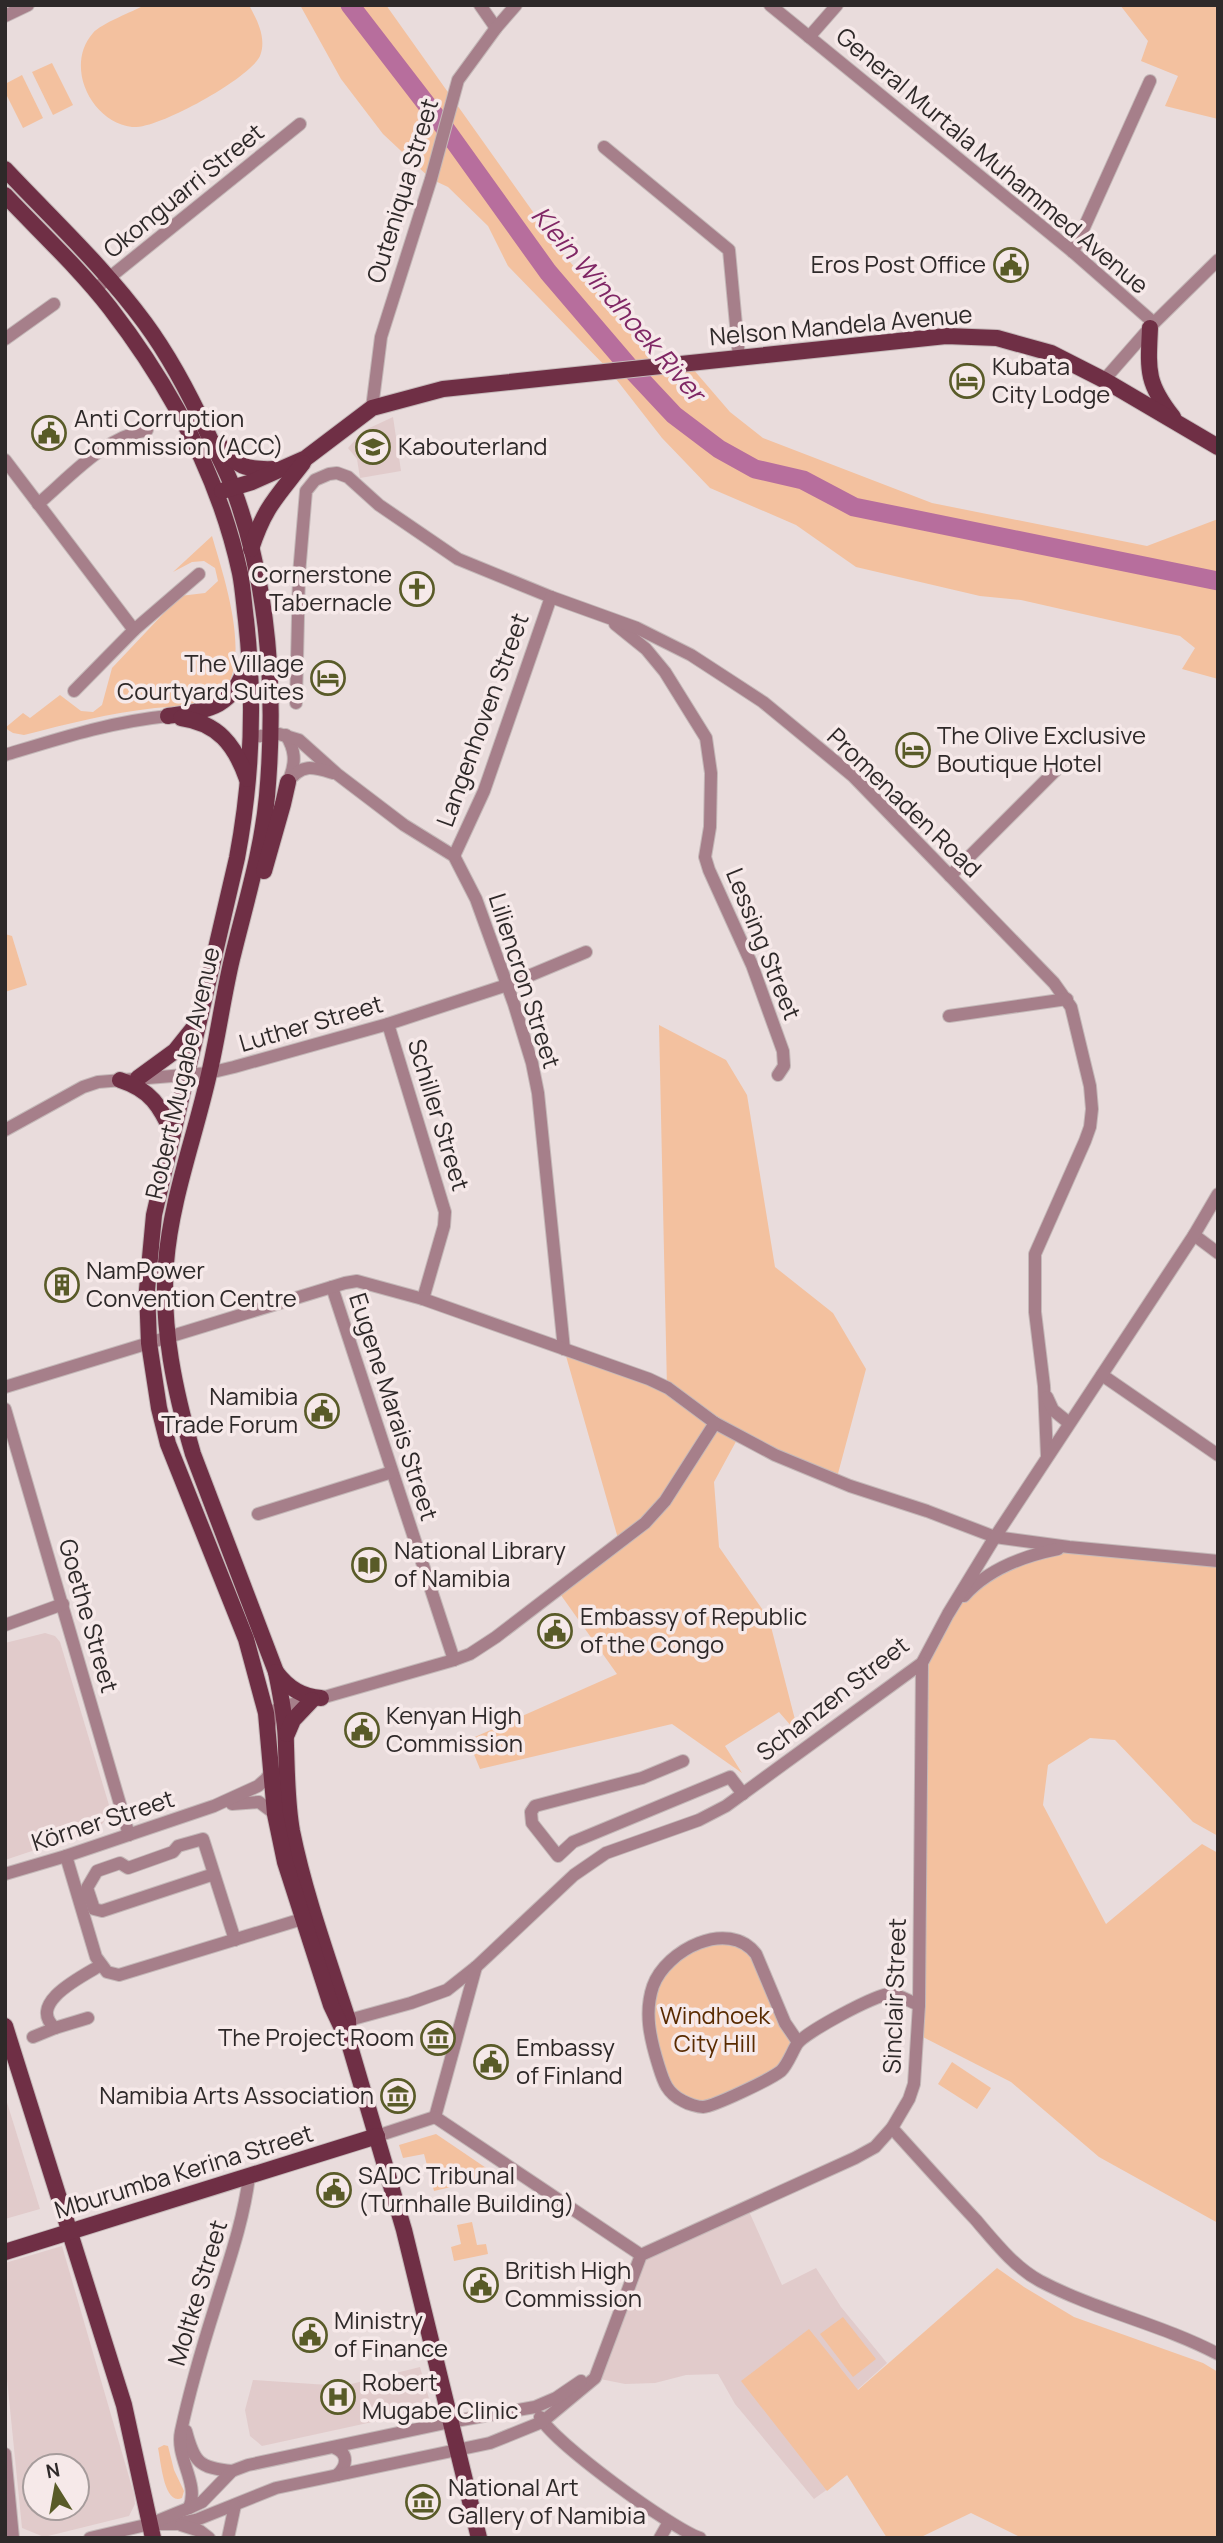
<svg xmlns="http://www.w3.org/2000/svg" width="1223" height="2543" viewBox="0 0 1223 2543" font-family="Manrope,sans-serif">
<rect width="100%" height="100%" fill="#e9dcdc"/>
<!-- built -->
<g fill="#e1cbcb" fill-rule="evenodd">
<path d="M393,417L401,471L360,478L357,459L348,448L363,431Z"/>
<path d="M45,1633L55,1636L60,1642L109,1805L108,1812L103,1823L92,1831L5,1860V1643Z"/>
<path d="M5,2096L40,2209L5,2219Z"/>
<path d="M747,2207L782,2285L816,2268L841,2307L887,2363L857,2390L847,2475L814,2499L735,2404L718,2374L686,2375L655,2383L625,2384L595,2378L641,2255Z"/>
<path d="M62,2246L134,2494L135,2504L129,2516L44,2537L22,2528L5,2359V2263ZM77,2466V2508H35V2466Z"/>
<path d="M420,2367L432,2409L262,2446L250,2436L245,2410L253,2380L343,2386Z"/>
</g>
<!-- green -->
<g fill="#f3c19f">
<path d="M145,5H249C257,20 267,38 260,56C250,78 157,130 132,127C91,122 64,66 93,33C102,23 132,12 145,5Z"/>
<path d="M300,5H386L563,254L661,365L687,362L730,412L763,438L932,503L1147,546L1218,519V679L1182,669L1195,648L1180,636L1021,600L980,596L856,567L796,525L710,488L662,438L609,370L508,266L488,226L448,187L431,179L383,134L341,79Z"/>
<path d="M1120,5H1218V119L1165,106L1178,76L1141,61L1148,41Z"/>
<path d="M52,63L73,105L53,115L32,72Z"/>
<path d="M22,75L43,118L23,128L5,92V84Z"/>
<path d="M212,536C223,575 259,676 212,700C195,709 173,706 155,708C110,713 67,724 24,735L13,733L5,728L23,713L30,718L60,695L81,711L93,712L102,705L112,668L180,596L205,593L218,581L215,568L204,561L192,562L173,572Z"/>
<path d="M5,934L12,936L27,985L5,992Z"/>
<path d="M659,1025L726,1060L747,1095L775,1267L833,1313L866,1369L836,1481L739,1436L714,1482L719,1547L769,1619L799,1735L779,1712L725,1746L742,1773L672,1724L480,1769L468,1740L617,1674L558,1591L619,1542L564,1349L667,1388Z"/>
<path d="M1069,1547L1218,1561V1836L1193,1822L1115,1740L1090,1738L1048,1765L1043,1805L1106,1924L1202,1844L1218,1853V2223L1099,2157L1011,2082L917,2034L922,1663L948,1614L1003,1566Z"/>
<path d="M716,1937L749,1946L798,2042L782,2070L704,2107L667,2091L648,2014L666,1965Z"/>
<path d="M952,2062L991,2088L977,2109L938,2084Z"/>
<path d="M436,2134L498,2176L434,2191L424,2154L403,2158L399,2145Z"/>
<path d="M472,2222L477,2245L486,2244L488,2254L454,2261L451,2247L461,2244L457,2225Z"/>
<path d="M997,2268L1024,2287L1074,2317L1203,2363L1218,2372V2538H1022L971,2513L919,2538H887L847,2475L827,2491L741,2381L809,2329L858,2390Z"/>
<path d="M843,2317L876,2359L853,2377L820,2334Z"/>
<path d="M164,2445L168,2446L174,2470L184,2491L182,2498C164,2506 161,2462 158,2448Z"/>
</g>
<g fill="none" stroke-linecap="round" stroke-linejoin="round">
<!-- river -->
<path stroke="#b76e9d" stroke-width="19" d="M350,5L444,127L548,272L630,368L674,415L719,449L755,469L803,480L854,507L1218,581"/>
<!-- minor casing -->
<g stroke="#c4b8b8" stroke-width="14">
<g id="minor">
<path d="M480,5L496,28"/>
<path d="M770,5L1073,252L1154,323"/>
<path d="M5,16L28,5"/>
<path d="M809,37L837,5"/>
<path d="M604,147L729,250L739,357"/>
<path d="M1073,252L1150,81"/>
<path d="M94,290L300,124"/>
<path d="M5,339L54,304"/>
<path d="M1104,380L1154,323L1218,260"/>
<path d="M372,408L381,337L431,179L458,80L496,28L516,5"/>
<path d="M5,460L134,630"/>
<path d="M38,504C71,476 103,438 147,430"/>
<path d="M615,624L646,649L665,672L706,738L711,773L710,827L705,857L709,870L752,965L783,1051L784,1066L778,1075"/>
<path d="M74,691L134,630L199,574"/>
<path d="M296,703L299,574L306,491L315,480L329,474L337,473L348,477L379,505L458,559L551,597L637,628L691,655L734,683L763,702L853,776L1054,983L1071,1007L1090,1086L1092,1109L1090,1127L1085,1141L1035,1254V1312L1044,1386L1047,1456"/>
<path d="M286,735C295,750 296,761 290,777"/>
<path d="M251,737L279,734L299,740L337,774L404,825L454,856L476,899L514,1004L532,1063L538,1093L564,1349"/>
<path d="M5,755C61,738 110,722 168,716"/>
<path d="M288,782C302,763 313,767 333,773"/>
<path d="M454,856L484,791L551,597"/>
<path d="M950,876L1060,766"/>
<path d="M949,1016L1067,999"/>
<path d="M388,1024L445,1212L444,1226L423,1299"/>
<path d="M5,1130L83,1087L98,1082L209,1073L234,1067L388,1024L507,985L586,952"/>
<path d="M1194,1235L1218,1253"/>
<path d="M332,1287L454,1660"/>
<path d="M1102,1375L1218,1455"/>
<path d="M5,1387L345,1283L357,1281L423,1299L649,1379L668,1388L715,1423L775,1455L850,1486L927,1511L995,1537L1069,1547L1218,1561"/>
<path d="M1047,1397L1053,1410L1069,1423"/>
<path d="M5,1409L129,1835"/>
<path d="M258,1514L392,1472"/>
<path d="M964,1596C988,1569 1023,1556 1058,1549"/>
<path d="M5,1625L63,1604"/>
<path d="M269,1728L271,1718L275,1710L283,1706L321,1698L454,1660L470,1654L496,1637L645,1523L665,1501L715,1423"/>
<path d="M683,1761L642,1778L535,1806L531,1812L532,1823L558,1856L573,1842L730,1777L743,1794"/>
<path d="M232,1804L259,1802L275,1814"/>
<path d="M66,1856L96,1957L107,1972L119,1975L312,1916"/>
<path d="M5,1874L66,1856L214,1806L258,1786L266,1779L272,1770"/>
<path d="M214,1874L102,1911L94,1909L87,1888L97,1871L120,1863L128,1868L173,1852L178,1846L203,1839L235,1940"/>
<path d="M88,2018L55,2028C26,2003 83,1976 101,1965"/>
<path d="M342,2022L411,2003L447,1990L476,1967L574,1875L606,1853L699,1820L726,1806L922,1663L948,1614L995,1537L1194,1235L1218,1194"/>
<path d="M33,2037L55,2028"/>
<path d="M798,2042L785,2023L756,1954C728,1918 666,1950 653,1986C644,2012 650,2038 658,2064C663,2080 666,2093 683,2101C688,2104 698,2107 703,2107C715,2106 771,2079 781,2071C788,2064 792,2052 797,2044C804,2033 876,1994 890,1994C898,1994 911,2002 919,2005"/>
<path d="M435,2117L641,2255"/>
<path d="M435,2117L476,1967"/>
<path d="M892,2128C920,2159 947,2189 975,2219C994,2241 1014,2267 1040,2281C1097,2311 1161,2324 1218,2354"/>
<path d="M377,2136L435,2117"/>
<path d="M540,2417C553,2442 672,2529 700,2538"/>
<path d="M186,2431C194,2462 199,2468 232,2471"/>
<path d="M335,2448C349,2454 347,2466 337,2475"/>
<path d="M5,2454L13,2538"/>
<path d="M189,2508C200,2483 175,2458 181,2431C190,2389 202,2348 215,2307C228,2264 243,2223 249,2177"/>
<path d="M150,2524H176L196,2520L276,2488L490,2443L542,2422L595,2378L641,2255L855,2158L875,2147L892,2128L909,2099L914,2084L919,2005L922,1663"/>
<path d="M181,2525L200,2531L209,2538"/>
<path d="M90,2538L150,2524L189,2508L202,2502L232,2471L248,2465L450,2422L535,2407L556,2398L581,2381"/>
<path d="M228,2538L235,2505"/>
<path d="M660,2538L669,2522"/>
</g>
</g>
<!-- major casing -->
<g stroke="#c4b8b8" stroke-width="18">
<g id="major">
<path d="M5,169C53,220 104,267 145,323C170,357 189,393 207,432C215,450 226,469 233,488C269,585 276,694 267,796C262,851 245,905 232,959C223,997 218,1036 209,1074C195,1137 171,1199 166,1263C161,1328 175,1392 193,1454L276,1672C281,1696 286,1721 286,1746C287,1775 287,1803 292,1831C305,1895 328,1958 348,2020L349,2041"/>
<path d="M5,195C40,232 79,268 110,308C170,386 219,476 240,573C243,588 244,605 246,620C255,700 252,779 237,858L154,1215L147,1290L149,1343L159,1408L168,1444L246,1639L266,1713L275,1814L285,1862L331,2005L349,2043L404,2230L479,2538"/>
<path d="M1150,328C1148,370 1146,383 1173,417"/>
<path d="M219,444C235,467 247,470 274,469"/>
<path d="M222,491L252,482L306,458L372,408L443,389L946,336L997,338L1051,353L1104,380L1218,447"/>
<path d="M251,549C265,506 277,497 303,463"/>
<path d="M168,716C209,710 233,708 246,665"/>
<path d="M181,718C218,723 235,745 247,779"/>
<path d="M264,871L283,804L288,782"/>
<path d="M138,1078L175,1051L195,1026"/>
<path d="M120,1080C151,1090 160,1106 173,1134"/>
<path d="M276,1672C287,1687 303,1697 321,1698"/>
<path d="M287,1734L293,1720L312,1700"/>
<path d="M5,2026L124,2405L153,2538"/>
<path d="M5,2252L377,2136"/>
</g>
</g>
<!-- minor -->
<use href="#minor" stroke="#a67f8a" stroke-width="12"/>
<!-- major -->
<use href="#major" stroke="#6f2f45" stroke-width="16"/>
</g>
<!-- icons -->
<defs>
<g id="civic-ring" transform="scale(1.75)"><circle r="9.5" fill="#f6e9e9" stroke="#595b28" stroke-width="1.5"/><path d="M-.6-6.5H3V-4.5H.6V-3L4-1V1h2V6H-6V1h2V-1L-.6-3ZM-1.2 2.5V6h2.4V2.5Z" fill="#595b28"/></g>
<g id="hotel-ring" transform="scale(1.75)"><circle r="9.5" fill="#f6e9e9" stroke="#595b28" stroke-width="1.5"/><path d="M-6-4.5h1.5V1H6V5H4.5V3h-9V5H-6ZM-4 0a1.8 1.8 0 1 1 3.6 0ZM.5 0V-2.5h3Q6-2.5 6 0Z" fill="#595b28"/></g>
<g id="school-ring" transform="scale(1.75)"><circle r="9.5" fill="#f6e9e9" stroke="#595b28" stroke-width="1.5"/><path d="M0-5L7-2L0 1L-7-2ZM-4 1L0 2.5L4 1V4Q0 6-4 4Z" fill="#595b28"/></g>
<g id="church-ring" transform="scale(1.75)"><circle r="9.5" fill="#f6e9e9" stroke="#595b28" stroke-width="1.5"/><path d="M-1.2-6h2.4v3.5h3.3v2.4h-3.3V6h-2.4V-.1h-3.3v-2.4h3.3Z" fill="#595b28"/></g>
<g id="building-ring" transform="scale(1.75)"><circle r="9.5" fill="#f6e9e9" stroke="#595b28" stroke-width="1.5"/><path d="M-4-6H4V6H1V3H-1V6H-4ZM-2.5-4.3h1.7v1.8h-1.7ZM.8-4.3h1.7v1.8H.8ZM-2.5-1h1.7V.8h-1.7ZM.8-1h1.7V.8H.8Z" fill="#595b28"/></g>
<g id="library-ring" transform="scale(1.75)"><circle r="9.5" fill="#f6e9e9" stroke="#595b28" stroke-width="1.5"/><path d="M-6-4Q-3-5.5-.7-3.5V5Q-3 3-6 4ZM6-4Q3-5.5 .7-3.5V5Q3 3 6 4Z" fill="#595b28"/></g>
<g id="museum-ring" transform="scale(1.75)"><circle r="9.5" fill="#f6e9e9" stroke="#595b28" stroke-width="1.5"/><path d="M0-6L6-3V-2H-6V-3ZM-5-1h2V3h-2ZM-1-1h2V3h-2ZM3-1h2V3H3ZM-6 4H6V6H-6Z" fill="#595b28"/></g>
<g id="hospital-ring" transform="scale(1.75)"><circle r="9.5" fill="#f6e9e9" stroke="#595b28" stroke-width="1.5"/><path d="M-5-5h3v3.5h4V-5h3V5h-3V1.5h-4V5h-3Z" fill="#595b28"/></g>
</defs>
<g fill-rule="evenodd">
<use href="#civic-ring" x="1011" y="265"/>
<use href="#hotel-ring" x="967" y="381"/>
<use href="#civic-ring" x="49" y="433"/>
<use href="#school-ring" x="373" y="447"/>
<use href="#church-ring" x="417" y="589"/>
<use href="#hotel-ring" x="328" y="678"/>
<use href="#hotel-ring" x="913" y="750"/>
<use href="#building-ring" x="62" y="1285"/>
<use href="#civic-ring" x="322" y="1411"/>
<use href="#library-ring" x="369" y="1565"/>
<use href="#civic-ring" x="555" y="1631"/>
<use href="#civic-ring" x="362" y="1730"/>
<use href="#museum-ring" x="438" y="2038"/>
<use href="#civic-ring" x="491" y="2062"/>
<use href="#museum-ring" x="398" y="2096"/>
<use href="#civic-ring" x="334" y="2190"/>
<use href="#civic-ring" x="481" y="2285"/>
<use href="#civic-ring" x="310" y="2335"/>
<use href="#hospital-ring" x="338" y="2397"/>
<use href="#museum-ring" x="423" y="2502"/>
</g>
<g text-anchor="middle" stroke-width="7" stroke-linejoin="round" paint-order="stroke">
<!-- street labels -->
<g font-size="24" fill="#2e2929" stroke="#f6e9e9">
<text transform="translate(992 161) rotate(40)" y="8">General Murtala Muhammed Avenue</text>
<text transform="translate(184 191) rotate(-39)" y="8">Okonguarri Street</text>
<text transform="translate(403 191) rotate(-73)" y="8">Outeniqua Street</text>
<text transform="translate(841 326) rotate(-5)" y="8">Nelson Mandela Avenue</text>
<text transform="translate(483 720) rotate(-70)" y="8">Langenhoven Street</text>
<text transform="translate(904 803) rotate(44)" y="8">Promenaden Road</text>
<text transform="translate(763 944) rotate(68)" y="8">Lessing Street</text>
<text transform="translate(524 981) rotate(72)" y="8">Liliencron Street</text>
<text transform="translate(311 1024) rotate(-16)" y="8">Luther Street</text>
<text transform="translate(183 1073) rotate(-77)" y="8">Robert Mugabe Avenue</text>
<text transform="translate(438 1115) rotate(73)" y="8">Schiller Street</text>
<text transform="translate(393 1407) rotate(72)" y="8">Eugene Marais Street</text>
<text transform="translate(88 1616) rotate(74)" y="8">Goethe Street</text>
<text transform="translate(833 1699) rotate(-38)" y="8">Schanzen Street</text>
<text transform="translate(103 1821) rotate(-18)" y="8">Körner Street</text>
<text transform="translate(895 1996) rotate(-88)" y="8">Sinclair Street</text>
<text transform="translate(184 2172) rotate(-17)" y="8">Mburumba Kerina Street</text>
<text transform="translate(198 2293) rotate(-73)" y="8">Moltke Street</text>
</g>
<!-- poi labels -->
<g font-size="24" fill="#2e2929" stroke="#f6e9e9" text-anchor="start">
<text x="986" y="273" text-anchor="end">Eros Post Office</text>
<text x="992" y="375">Kubata<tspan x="992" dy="28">City Lodge</tspan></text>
<text x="74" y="427">Anti Corruption<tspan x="74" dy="28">Commission (ACC)</tspan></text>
<text x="398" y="455">Kabouterland</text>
<text x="392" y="583" text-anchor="end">Cornerstone<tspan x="392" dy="28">Tabernacle</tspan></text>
<text x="304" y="672" text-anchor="end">The Village<tspan x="304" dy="28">Courtyard Suites</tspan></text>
<text x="937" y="744">The Olive Exclusive<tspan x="937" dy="28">Boutique Hotel</tspan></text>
<text x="86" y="1279">NamPower<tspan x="86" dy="28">Convention Centre</tspan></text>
<text x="298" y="1405" text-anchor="end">Namibia<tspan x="298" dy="28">Trade Forum</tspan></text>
<text x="394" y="1559">National Library<tspan x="394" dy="28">of Namibia</tspan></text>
<text x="580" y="1625">Embassy of Republic<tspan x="580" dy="28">of the Congo</tspan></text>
<text x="386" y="1724">Kenyan High<tspan x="386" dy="28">Commission</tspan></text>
<text x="414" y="2046" text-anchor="end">The Project Room</text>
<text x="516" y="2056">Embassy<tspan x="516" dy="28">of Finland</tspan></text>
<text x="374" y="2104" text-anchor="end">Namibia Arts Association</text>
<text x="358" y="2184">SADC Tribunal<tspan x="358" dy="28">(Turnhalle Building)</tspan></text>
<text x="505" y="2279">British High<tspan x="505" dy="28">Commission</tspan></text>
<text x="334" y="2329">Ministry<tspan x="334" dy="28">of Finance</tspan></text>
<text x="362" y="2391">Robert<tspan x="362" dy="28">Mugabe Clinic</tspan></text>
<text x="448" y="2496">National Art<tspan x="448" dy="28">Gallery of Namibia</tspan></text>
</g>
<!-- park labels -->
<g font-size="24" fill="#592b00" stroke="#f6e9e9">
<text x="715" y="2024">Windhoek<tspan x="715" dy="28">City Hill</tspan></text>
</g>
<!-- water labels -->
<g font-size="26" font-style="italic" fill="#802765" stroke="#f6e9e9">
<text transform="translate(618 304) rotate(49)" y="9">Klein Windhoek River</text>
</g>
</g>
<!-- border -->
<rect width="1223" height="2543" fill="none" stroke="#2e2929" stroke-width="14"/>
<!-- north arrow -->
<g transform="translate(56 2487) rotate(349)"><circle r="33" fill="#f6e9e9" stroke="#a69c9c" stroke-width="2"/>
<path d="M0-5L12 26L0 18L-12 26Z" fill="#595b28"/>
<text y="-10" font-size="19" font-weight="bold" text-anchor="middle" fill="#2e2929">N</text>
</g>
</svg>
